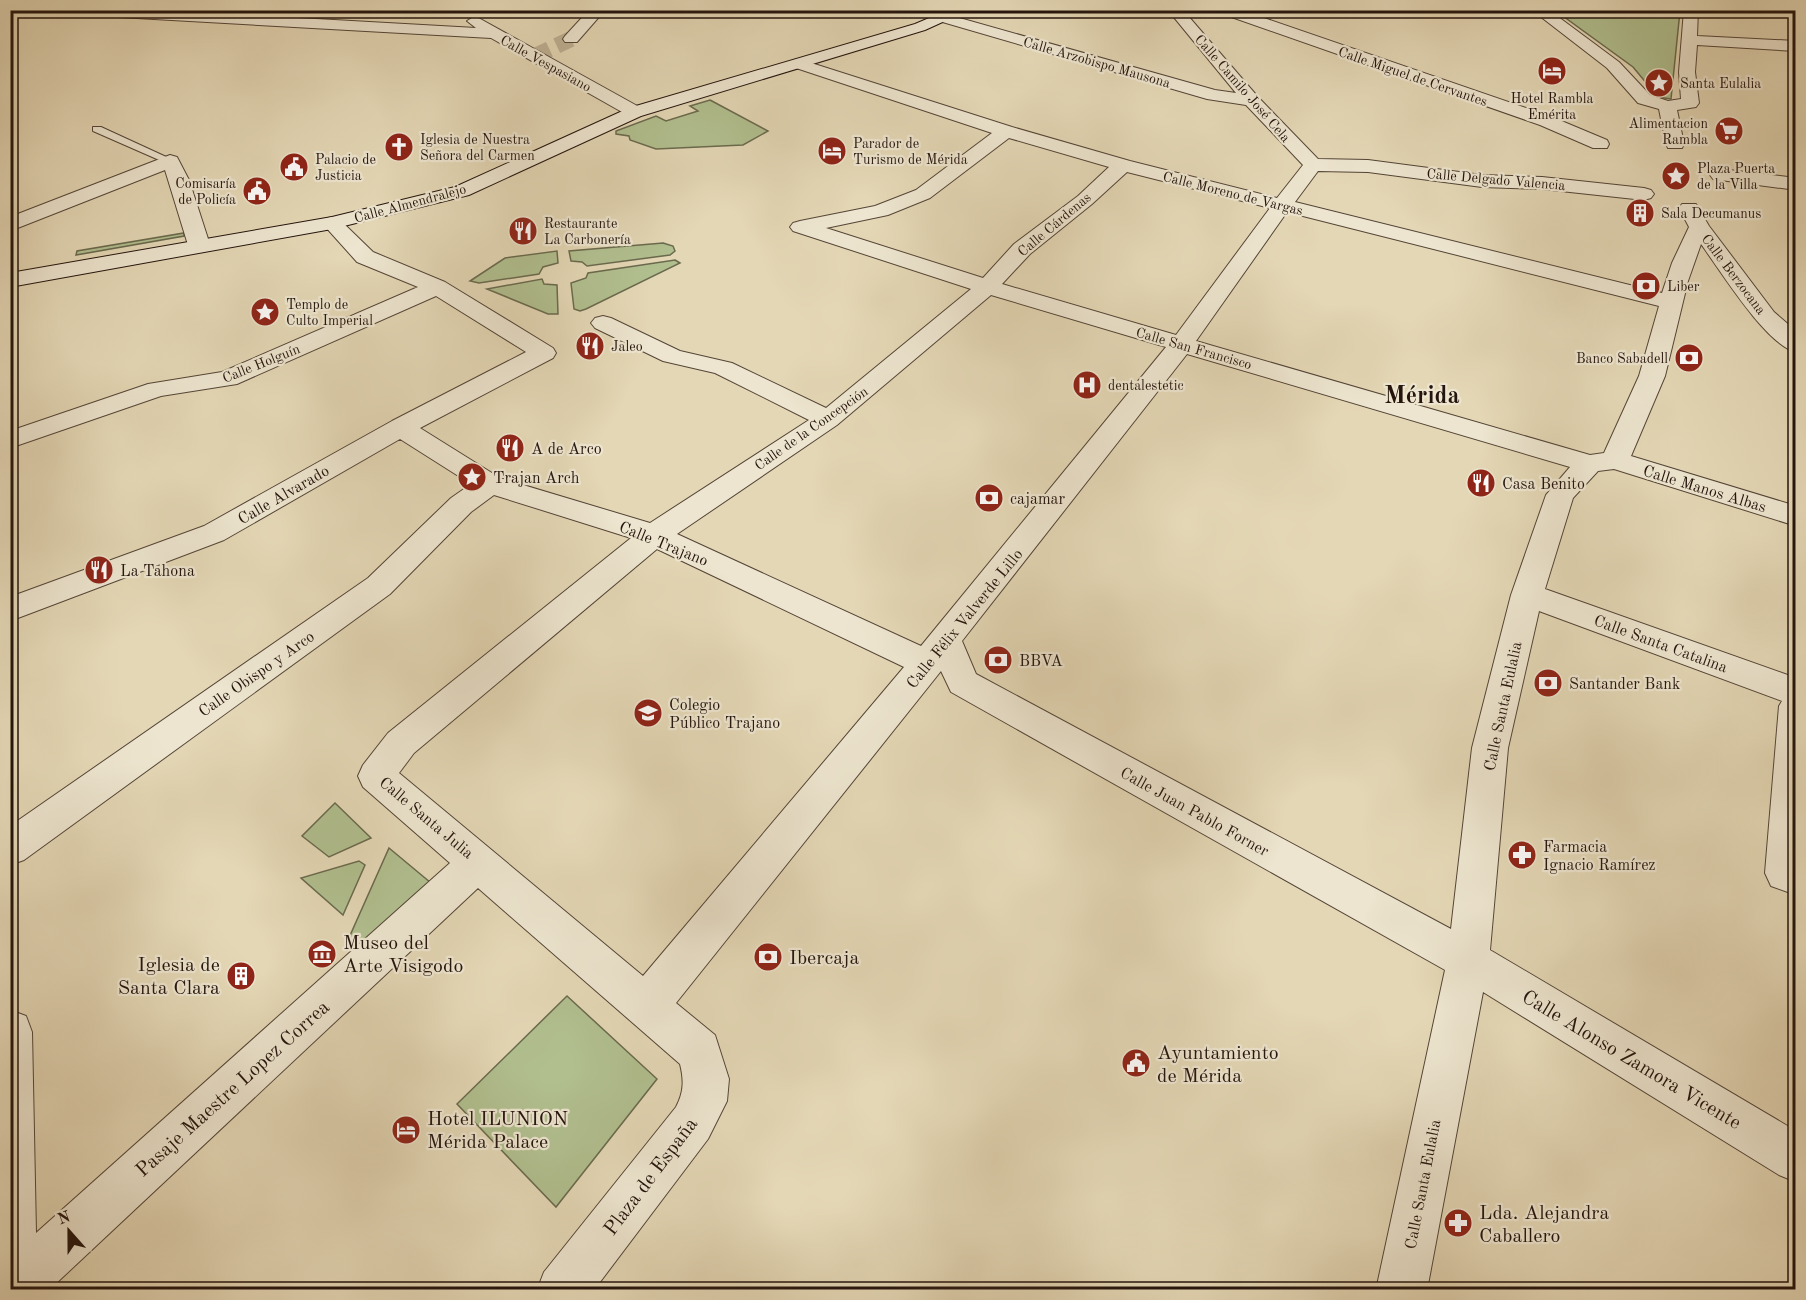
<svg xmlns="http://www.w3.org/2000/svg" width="1806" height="1300" viewBox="0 0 1806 1300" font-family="'Old Standard TT',serif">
<rect width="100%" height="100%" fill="#e4d7b5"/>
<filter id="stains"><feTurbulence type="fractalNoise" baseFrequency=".00333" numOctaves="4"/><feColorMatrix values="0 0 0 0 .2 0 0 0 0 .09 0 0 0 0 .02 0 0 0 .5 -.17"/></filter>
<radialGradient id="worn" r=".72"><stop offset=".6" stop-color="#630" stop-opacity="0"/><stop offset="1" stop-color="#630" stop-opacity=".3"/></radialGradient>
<!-- green -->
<g fill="#b1bf8f" stroke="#6a6a4e" stroke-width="1.5">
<path d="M1556,11H1680L1671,99L1658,97L1633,67Z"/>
<path d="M710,100L768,131L743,145L656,149L630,140L629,136L616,134V131L656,116L666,121L698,111L690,106Z"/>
<path d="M184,233V236L76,255L77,251Z"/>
<path d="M663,243L673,246L675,251L670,255L587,266L582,262L571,261L569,251Z"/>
<path d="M557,251L558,263L543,267L539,274L479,283L470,281L505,258Z"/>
<path d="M675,260L680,263L586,309L580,311L574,309L571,283L586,278L588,273Z"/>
<path d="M542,279L544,284L557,285L558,314H548L487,289Z"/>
<path d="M335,803L371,838L329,857L302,836Z"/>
<path d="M389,848L431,883L354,950L348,940Z"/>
<path d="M359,861L365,865L343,915L301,878Z"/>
<path d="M567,996L657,1079L556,1207L457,1104Z"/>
</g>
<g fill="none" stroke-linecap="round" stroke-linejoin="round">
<!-- street-tunnel -->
<path stroke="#beb093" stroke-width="16" stroke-dasharray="16 8" stroke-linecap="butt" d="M535,56L571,39"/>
<!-- lane casing -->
<g stroke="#544537" stroke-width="2">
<path id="lane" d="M93,127H101L175,161L166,163L93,131Z"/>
</g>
<!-- street casing -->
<g stroke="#544537" stroke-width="2">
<g id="street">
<path d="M58,10H154L476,28L467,21L475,16L641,108L644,112L641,116H629L491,38L65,14Z"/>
<path d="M589,10H605L577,42H565L563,39L565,36Z"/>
<path d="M1168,10H1183L1258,97L1318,159L1368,160L1482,175L1542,177L1644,188L1651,190L1654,194L1651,198L1644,200L1542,189L1482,187L1368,172L1318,171L1295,202L1662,293L1672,263L1689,227L1679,208L1682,204H1696L1709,226L1774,312L1796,331V352C1766,345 1720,270 1701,244L1688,281L1665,376L1631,456L1796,506V526L1614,469L1598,471L1573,498L1545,589L1796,678V895L1771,886L1765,873L1779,706L1782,701L1539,611L1508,748L1490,950L1796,1131V1182L1779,1175L1483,992L1427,1290H1376L1445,970L951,692L941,671L676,1003L715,1035L729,1079L727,1101L708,1139L594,1290H537L544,1272L676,1107C684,1092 684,1080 680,1064L478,888L49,1290H10V1010L26,1016L32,1032L36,1233L450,863L363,787L358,776L363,765L388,733L631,538L494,495L471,512L390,594L24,860L10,865V826L368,578L451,498L471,484L400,439L224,540L10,621V597L204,526L392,421L526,352L436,296L237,384L161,396L10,448V431L148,384L222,372L418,287L357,262L322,223L325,219L332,217L339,219L373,252L445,282L553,348L556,353L553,358L420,428L500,478L650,523L809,420L715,373L663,361L595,328L591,323L595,318L603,316L611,318L680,351L732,363L826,408L971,289L793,231L790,227L793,223L800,221L875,206L916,190L992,133L793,67L791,64L793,61H805L1012,127L1130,161L1277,198L1303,165L1246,105L1207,99L939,21L936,18L939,15H949L1215,90L1236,93ZM1009,138L1109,167L1078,196L1014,244L983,278L826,228L888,215L930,198ZM1127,172L1270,208L1176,335L1002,284L1030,254L1092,204ZM1287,212L1659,306L1639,376L1604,453L1590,455L1196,341ZM991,295L1166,347L921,646L677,534L837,425ZM1187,354L1570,467L1546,495L1511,595L1472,748L1451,929L976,674L962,641ZM657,549L904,667L643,976L399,773L414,753Z"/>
<path d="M1218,10H1241L1552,117L1607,140L1609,144L1607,148H1593L1540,125L1220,13Z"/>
<path d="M1532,10H1549L1619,62L1650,95L1668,101L1681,99L1679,72L1684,10H1698L1697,36L1796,41V51L1697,45L1695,72L1699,103L1696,107L1677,110L1684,144L1682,148H1668L1666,144L1659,109L1638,103L1607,68Z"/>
<path d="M170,155L177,157L189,180L210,245L207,250L199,251L191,250L188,245L165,170L10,231V217Z"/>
<path d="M1720,169L1796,178V190L1713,179L1710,175L1713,171Z"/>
</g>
</g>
<!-- secondary casing -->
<g stroke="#24140d" stroke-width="2">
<path id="secondary" d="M948,10H969L925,30L641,116L469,195L332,229L10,287V273L332,217L455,187L629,108L915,24Z"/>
</g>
<!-- lane -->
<use href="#lane" fill="#ede5cf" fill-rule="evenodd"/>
<!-- street -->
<use href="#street" fill="#ede5cf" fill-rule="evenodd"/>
<!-- secondary -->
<use href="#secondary" fill="#ede5cf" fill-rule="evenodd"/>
</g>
<!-- icons -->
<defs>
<g id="hotel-disc" transform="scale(1.5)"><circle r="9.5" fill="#8f2418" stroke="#ede5cf"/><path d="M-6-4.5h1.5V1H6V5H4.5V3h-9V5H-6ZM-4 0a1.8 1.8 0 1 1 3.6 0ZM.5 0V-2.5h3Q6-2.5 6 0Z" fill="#fff"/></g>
<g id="sight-disc" transform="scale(1.5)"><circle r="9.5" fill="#8f2418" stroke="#ede5cf"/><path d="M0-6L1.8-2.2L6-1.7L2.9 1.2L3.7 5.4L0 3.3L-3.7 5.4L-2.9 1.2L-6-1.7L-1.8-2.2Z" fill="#fff"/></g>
<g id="supermarket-disc" transform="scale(1.5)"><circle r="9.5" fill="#8f2418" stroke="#ede5cf"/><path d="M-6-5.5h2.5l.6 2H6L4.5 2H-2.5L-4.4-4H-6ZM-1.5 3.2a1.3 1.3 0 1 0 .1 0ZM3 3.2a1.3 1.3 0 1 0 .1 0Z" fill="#fff"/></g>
<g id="church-disc" transform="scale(1.5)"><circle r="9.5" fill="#8f2418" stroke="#ede5cf"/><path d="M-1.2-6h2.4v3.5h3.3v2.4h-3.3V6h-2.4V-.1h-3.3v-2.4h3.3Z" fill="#fff"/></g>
<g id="civic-disc" transform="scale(1.5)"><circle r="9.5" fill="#8f2418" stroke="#ede5cf"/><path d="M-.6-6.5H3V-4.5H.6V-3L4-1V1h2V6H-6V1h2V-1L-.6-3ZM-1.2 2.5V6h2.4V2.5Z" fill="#fff"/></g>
<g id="building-disc" transform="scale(1.5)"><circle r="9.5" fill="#8f2418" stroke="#ede5cf"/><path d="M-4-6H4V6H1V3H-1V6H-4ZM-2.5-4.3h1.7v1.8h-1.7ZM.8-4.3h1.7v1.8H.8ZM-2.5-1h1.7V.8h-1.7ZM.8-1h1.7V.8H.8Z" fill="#fff"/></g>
<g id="restaurant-disc" transform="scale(1.5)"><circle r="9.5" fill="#8f2418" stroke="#ede5cf"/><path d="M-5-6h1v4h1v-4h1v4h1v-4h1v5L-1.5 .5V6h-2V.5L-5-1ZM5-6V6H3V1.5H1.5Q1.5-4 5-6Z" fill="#fff"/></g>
<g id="bank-disc" transform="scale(1.5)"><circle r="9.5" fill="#8f2418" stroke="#ede5cf"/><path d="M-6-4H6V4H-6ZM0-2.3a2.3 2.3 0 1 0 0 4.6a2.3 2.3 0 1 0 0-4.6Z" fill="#fff"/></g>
<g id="hospital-disc" transform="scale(1.5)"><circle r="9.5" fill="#8f2418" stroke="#ede5cf"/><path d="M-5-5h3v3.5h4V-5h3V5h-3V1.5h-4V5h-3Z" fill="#fff"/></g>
<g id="school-disc" transform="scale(1.5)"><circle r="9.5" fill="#8f2418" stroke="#ede5cf"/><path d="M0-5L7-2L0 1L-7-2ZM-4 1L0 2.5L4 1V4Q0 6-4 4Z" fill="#fff"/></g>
<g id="pharmacy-disc" transform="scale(1.5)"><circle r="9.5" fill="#8f2418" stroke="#ede5cf"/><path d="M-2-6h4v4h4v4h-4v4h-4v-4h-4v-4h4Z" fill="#fff"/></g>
<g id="museum-disc" transform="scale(1.5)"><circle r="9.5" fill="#8f2418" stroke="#ede5cf"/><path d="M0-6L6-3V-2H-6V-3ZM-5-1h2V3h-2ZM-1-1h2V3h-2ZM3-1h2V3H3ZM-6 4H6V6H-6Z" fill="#fff"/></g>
</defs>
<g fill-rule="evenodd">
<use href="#hotel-disc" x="1552" y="71"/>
<use href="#sight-disc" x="1659" y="83"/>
<use href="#supermarket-disc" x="1729" y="131"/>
<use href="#church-disc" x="399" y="147"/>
<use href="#hotel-disc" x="832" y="151"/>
<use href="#civic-disc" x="294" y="167"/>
<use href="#sight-disc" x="1676" y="176"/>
<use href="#civic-disc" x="257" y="191"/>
<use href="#building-disc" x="1640" y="213"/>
<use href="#restaurant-disc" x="523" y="231"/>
<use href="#bank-disc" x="1646" y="286"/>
<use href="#sight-disc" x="265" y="312"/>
<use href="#restaurant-disc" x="590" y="346"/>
<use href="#bank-disc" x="1689" y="358"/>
<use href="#hospital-disc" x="1087" y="385"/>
<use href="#restaurant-disc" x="510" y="448"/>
<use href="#sight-disc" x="472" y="477"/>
<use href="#restaurant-disc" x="1481" y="483"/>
<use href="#bank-disc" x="989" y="498"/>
<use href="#restaurant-disc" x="99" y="570"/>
<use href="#bank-disc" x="998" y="660"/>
<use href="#bank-disc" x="1548" y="683"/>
<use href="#school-disc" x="648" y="713"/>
<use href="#pharmacy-disc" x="1522" y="855"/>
<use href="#museum-disc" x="322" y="954"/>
<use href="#bank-disc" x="768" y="957"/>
<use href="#building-disc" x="241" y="976"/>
<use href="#civic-disc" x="1136" y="1063"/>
<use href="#hotel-disc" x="406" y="1130"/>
<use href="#pharmacy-disc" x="1458" y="1223"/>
</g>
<g text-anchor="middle" stroke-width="4.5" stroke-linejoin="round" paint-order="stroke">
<!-- far-street labels -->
<g font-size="14" fill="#24140d" stroke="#ede5cf">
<text transform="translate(1097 62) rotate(16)" y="5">Calle Arzobispo Mausona</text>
<text transform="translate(546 63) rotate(29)" y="5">Calle Vespasiano</text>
<text transform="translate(1413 76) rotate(19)" y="5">Calle Miguel de Cervantes</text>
<text transform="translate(1243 88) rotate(49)" y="5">Calle Camilo José Cela</text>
<text transform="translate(1496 179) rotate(5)" y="5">Calle Delgado Valencia</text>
<text transform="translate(1233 193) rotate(14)" y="5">Calle Moreno de Vargas</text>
<text transform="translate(410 203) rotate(-15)" y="5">Calle Almendralejo</text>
<text transform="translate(1054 224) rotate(-40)" y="5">Calle Cárdenas</text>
<text transform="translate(1734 274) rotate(53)" y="5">Calle Berzocana</text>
<text transform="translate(1194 348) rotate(16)" y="5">Calle San Francisco</text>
<text transform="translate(261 363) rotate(-22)" y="5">Calle Holguín</text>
<text transform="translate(811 428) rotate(-35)" y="5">Calle de la Concepción</text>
</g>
<!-- far-poi labels -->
<g font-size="14" fill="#24140d" stroke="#ede5cf" text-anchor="start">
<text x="1680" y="88">Santa Eulalia</text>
<text x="1552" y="103" text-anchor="middle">Hotel Rambla<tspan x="1552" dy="16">Emérita</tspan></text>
<text x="1708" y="128" text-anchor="end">Alimentacion<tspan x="1708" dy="16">Rambla</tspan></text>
<text x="420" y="144">Iglesia de Nuestra<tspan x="420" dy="16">Señora del Carmen</tspan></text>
<text x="853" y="148">Parador de<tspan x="853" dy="16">Turismo de Mérida</tspan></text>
<text x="315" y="164">Palacio de<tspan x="315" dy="16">Justicia</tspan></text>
<text x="1697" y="173">Plaza Puerta<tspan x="1697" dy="16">de la Villa</tspan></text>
<text x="236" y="188" text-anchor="end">Comisaría<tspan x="236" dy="16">de Policía</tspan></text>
<text x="1661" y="218">Sala Decumanus</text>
<text x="544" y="228">Restaurante<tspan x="544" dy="16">La Carbonería</tspan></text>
<text x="1667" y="291">Liber</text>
<text x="286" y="309">Templo de<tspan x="286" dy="16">Culto Imperial</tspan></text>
<text x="611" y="351">Jaleo</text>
<text x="1668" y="363" text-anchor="end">Banco Sabadell</text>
<text x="1108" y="390">dentalestetic</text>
</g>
<!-- poi labels -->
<g font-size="16" fill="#24140d" stroke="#ede5cf" text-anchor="start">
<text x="531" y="454">A de Arco</text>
<text x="493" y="483">Trajan Arch</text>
<text x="1502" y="489">Casa Benito</text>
<text x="1010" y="504">cajamar</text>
<text x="120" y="576">La Tahona</text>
<text x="1019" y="666">BBVA</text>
<text x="1569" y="689">Santander Bank</text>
<text x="669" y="710">Colegio<tspan x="669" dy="18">Público Trajano</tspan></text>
<text x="1543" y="852">Farmacia<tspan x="1543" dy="18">Ignacio Ramírez</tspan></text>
</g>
<!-- street labels -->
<g font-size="16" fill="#24140d" stroke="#ede5cf">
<text transform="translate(1705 488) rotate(17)" y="6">Calle Manos Albas</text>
<text transform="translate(283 494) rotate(-30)" y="6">Calle Alvarado</text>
<text transform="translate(664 543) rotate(22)" y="6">Calle Trajano</text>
<text transform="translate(964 618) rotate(-51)" y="6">Calle Félix Valverde Lillo</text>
<text transform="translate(1661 643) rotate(20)" y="6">Calle Santa Catalina</text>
<text transform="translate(256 673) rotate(-35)" y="6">Calle Obispo y Arco</text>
<text transform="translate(1502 706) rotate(-78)" y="6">Calle Santa Eulalia</text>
<text transform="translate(1195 811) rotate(29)" y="6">Calle Juan Pablo Forner</text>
<text transform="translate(427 817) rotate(40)" y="6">Calle Santa Julia</text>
<text transform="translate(1422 1184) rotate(-79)" y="6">Calle Santa Eulalia</text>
</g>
<!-- near-poi labels -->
<g font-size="20" fill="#24140d" stroke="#ede5cf" text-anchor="start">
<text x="343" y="949">Museo del<tspan x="343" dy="23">Arte Visigodo</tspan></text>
<text x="789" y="964">Ibercaja</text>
<text x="220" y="971" text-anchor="end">Iglesia de<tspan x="220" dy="23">Santa Clara</tspan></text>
<text x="1157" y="1059">Ayuntamiento<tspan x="1157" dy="23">de Mérida</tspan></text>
<text x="427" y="1125">Hotel ILUNION<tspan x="427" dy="23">Mérida Palace</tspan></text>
<text x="1479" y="1219">Lda. Alejandra<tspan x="1479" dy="23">Caballero</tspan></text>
</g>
<!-- near-street labels -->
<g font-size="20" fill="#24140d" stroke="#ede5cf">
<text transform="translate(1632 1059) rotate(31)" y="7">Calle Alonso Zamora Vicente</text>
<text transform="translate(232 1088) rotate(-42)" y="7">Pasaje Maestre Lopez Correa</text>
<text transform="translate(650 1176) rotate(-53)" y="7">Plaza de España</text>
</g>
<!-- far-town labels -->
<g font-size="24" font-weight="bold" fill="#24140d" stroke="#ede5cf">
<text x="1422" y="403">Mérida</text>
</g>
</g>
<!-- margin -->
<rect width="1806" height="1300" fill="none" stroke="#e4d7b5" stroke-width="36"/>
<rect x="12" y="12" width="1782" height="1276" fill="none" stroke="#24140d" stroke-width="3"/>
<rect x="18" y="18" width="1770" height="1264" fill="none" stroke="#24140d" stroke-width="1.5"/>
<!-- north arrow -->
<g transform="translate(69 1231) rotate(339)" stroke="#ede5cf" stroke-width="4.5" paint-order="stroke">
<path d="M0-4.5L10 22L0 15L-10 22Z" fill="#24140d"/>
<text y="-9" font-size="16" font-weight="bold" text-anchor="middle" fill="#24140d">N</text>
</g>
<rect width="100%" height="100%" filter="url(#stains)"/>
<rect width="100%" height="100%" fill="url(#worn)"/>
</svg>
